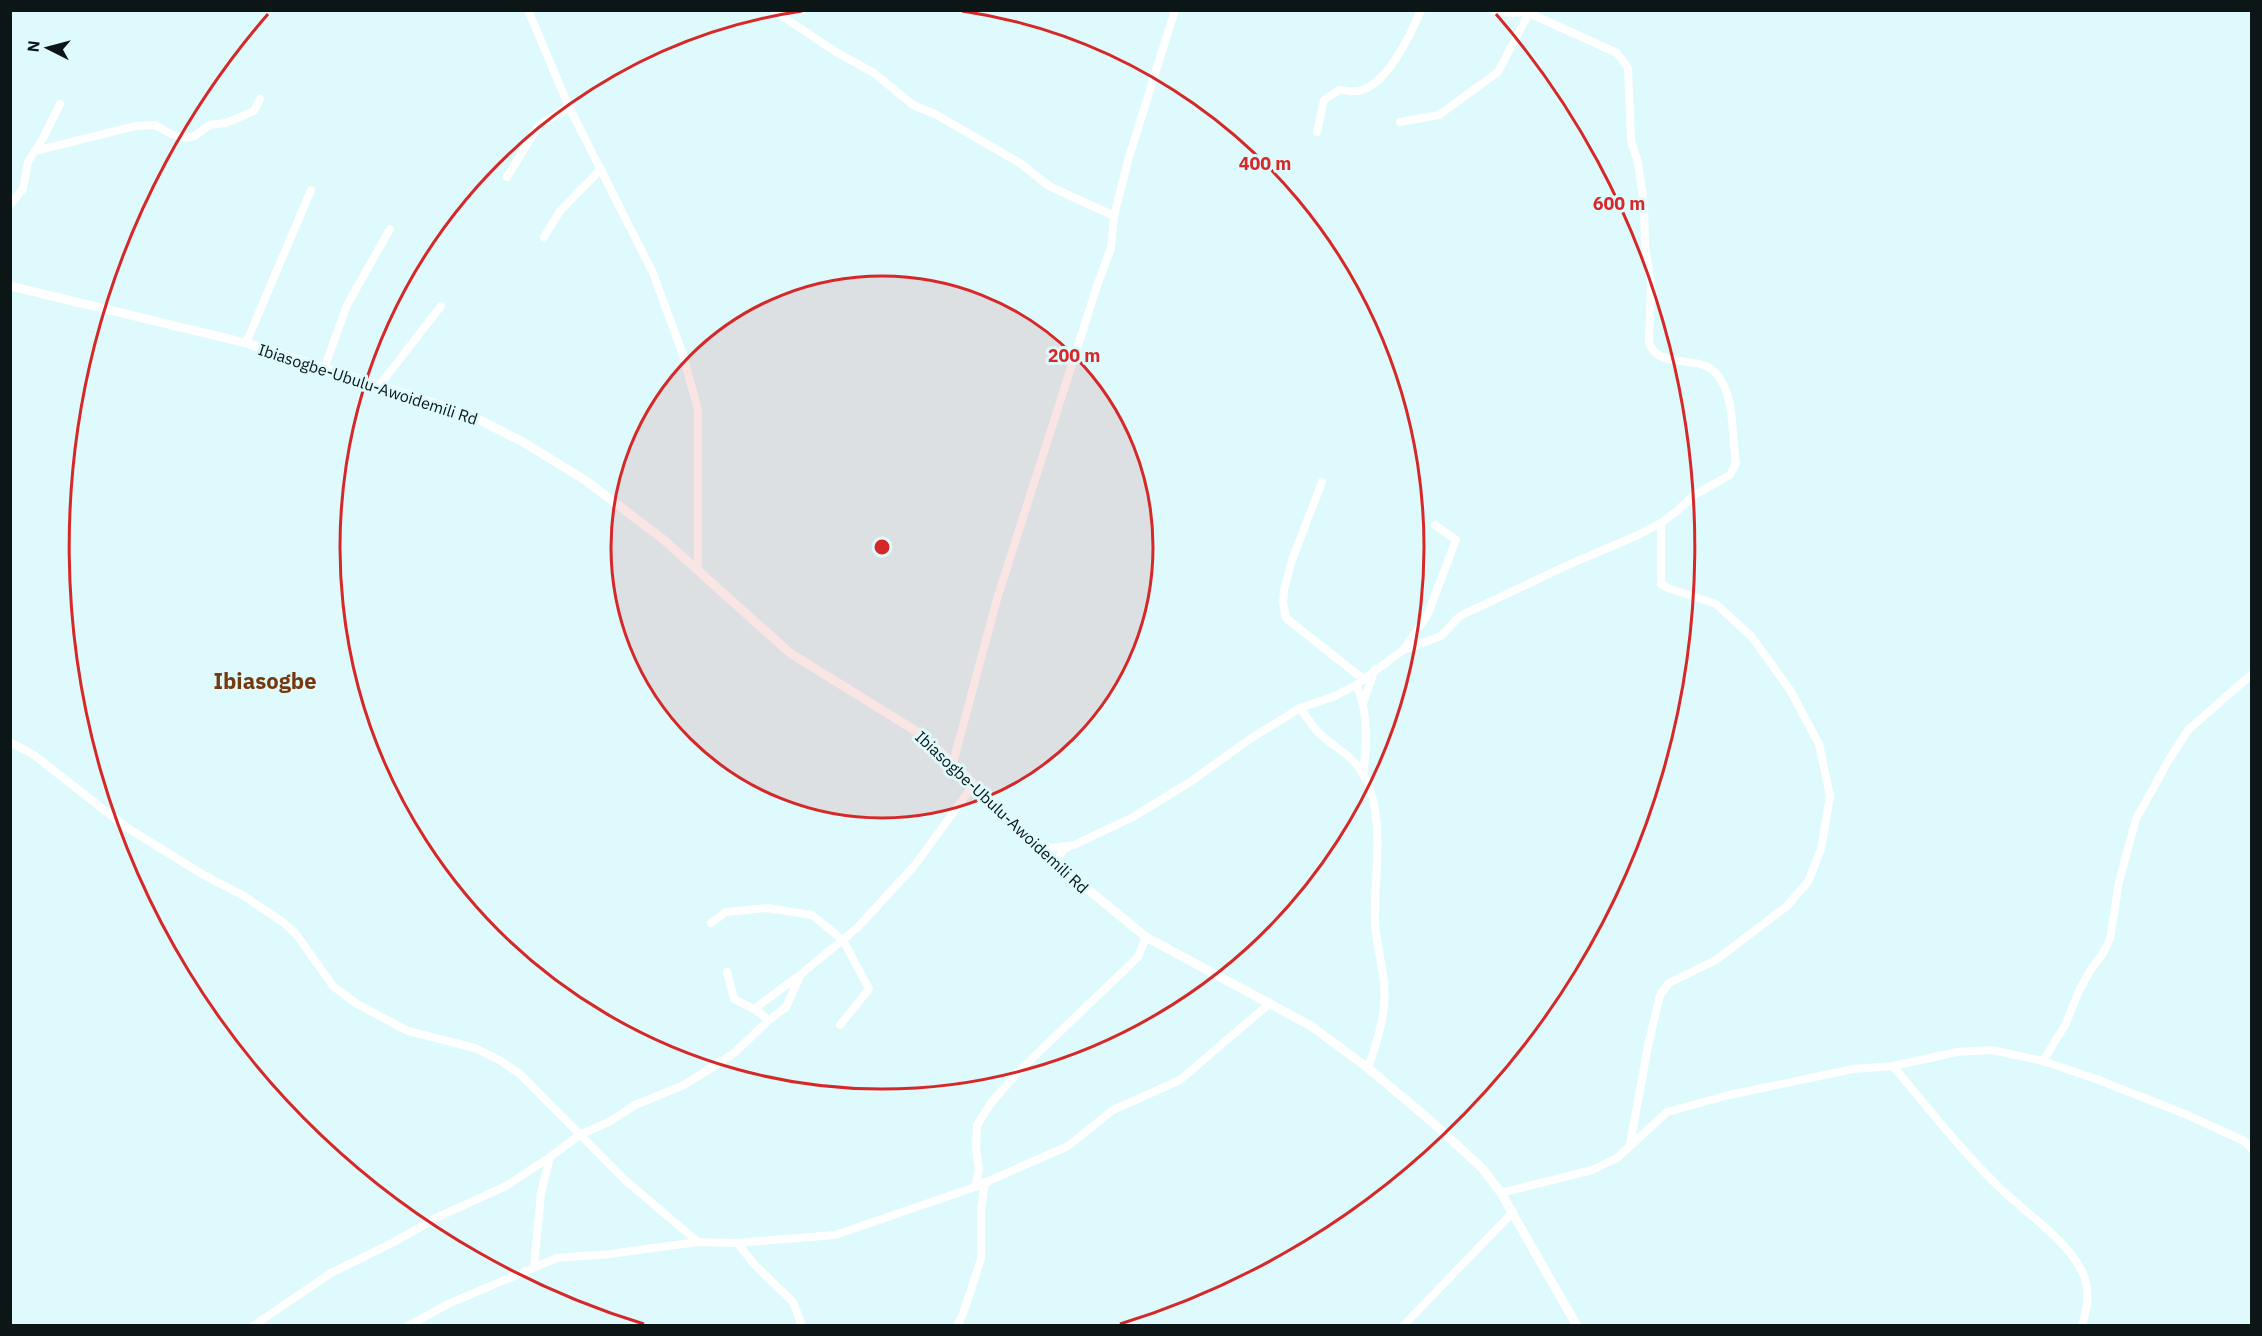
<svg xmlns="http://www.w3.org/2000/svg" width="2262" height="1336" viewBox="0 0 2262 1336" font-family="'IBM Plex Sans',sans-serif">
<rect width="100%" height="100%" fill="#defafc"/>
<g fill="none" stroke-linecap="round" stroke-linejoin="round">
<!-- minor -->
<g stroke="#fff" stroke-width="8">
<path d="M528,10L569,107L653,273L683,355L698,410V569"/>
<path d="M773,10L836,52L874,73L913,105L935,114L1020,163L1049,186L1114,216"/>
<path d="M1493,10L1509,13L1529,12"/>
<path d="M1400,122L1439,115L1498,72L1529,13"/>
<path d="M1317,132L1324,100L1339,90C1345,90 1352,92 1358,91C1386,87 1411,34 1421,10"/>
<path d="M35,151L135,126L155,125L171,134L185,138L195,136L209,125L226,123L254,111L260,99"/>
<path d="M507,177L539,125L569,107"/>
<path d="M10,205L23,189L28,162L43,138L60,104"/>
<path d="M544,237L560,211L601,169"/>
<path d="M246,343L311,190"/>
<path d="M324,369L347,305L390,229"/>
<path d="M379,386L441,306"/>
<path d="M1322,482L1292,560L1284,590L1283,603L1286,618L1363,679"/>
<path d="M1403,650L1427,616L1456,540L1435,525"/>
<path d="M1356,685C1369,711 1367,746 1363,774"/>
<path d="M1363,703L1375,669"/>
<path d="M1300,708C1306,716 1311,724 1317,731C1331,746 1353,755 1363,774C1388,819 1373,876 1375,924C1377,951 1387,978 1384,1006C1382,1028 1375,1047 1368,1068"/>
<path d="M10,742L34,755L126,827L202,874L244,896L284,923L296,934L333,986L357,1004L408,1031L475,1048L501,1061L520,1074L625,1180L698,1242"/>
<path d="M953,763L997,599L1097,286L1111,248L1114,216L1129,157L1175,10"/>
<path d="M1031,842L1052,848L1074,845L1133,817L1190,782L1250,739L1300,708L1335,696L1356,685L1403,650L1441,636L1460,616L1570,564L1636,536L1661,523L1677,511L1694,495L1730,475L1736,463C1731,435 1736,394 1715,372C1697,354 1659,370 1649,343L1651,284L1645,246L1644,205L1638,163L1631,140L1628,68L1617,53L1529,13L1527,10"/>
<path d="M1056,864L1063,850L1069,846"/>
<path d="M711,923L726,912L767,908L812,915L843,940L869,989L840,1025"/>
<path d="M727,972L734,999L754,1009L769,1020"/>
<path d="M754,1009L800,975"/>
<path d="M2043,1061L2065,1025L2080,989L2091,969L2102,955L2110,939L2119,882L2136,819L2170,758L2188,730L2252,674"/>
<path d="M1893,1066C1927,1107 1961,1150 1999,1187C2025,1213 2070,1241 2084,1276C2090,1293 2087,1309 2082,1326"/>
<path d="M1630,1144L1648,1046L1660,995L1669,983L1716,960L1787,906L1808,882L1821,849L1830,796L1819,744L1790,690L1752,637L1716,604L1668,588L1661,584V523"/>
<path d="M975,1187L979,1169L976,1148L977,1125L991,1103L1018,1072L1138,957L1146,937"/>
<path d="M1501,1193L1592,1170L1617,1158L1667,1112L1729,1095L1853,1069L1893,1066L1957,1052L1992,1050L2043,1061L2096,1079L2185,1114L2244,1141L2252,1149"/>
<path d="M737,1243L755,1265L793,1302L802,1326"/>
<path d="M534,1267L541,1193L550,1157"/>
<path d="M253,1326L331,1273L394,1242L438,1217L506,1186L550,1157L581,1134L609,1122L635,1105L684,1085L733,1054L769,1020L786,1007L801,974L857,928L915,865L974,784"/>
<path d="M408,1326L450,1303L557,1258L610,1254L698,1242L737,1243L835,1235L975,1187L1068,1146L1113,1110L1180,1080L1270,1003"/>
<path d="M957,1326L963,1314L981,1259V1209L985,1182"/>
<path d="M1403,1326L1513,1212"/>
</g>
<!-- tertiary -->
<path stroke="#fff" stroke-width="9" d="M10,286L246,343L470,415L523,442L585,480L664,540L790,653L919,733L953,763L1030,842L1146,937L1311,1026L1368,1068L1432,1122L1482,1168L1501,1193L1577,1326"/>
</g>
<!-- distance rings -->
<circle cx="882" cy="547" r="271" fill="#d62828" fill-opacity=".12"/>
<g fill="none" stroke="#d62828" stroke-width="3">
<circle cx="882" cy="547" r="271"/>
<path d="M962 11A542 542 0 1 1 802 11"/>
<path d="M644 1324A813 813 0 0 1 268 14M1496 14A813 813 0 0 1 1120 1324"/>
</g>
<g text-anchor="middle" stroke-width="6" stroke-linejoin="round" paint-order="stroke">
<!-- street labels -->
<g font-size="16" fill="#0c1617" stroke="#defafc">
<text transform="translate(368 384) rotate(18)" y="6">Ibiasogbe-Ubulu-Awoidemili Rd</text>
<text transform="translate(1002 812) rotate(43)" y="6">Ibiasogbe-Ubulu-Awoidemili Rd</text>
</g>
<!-- district labels -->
<g font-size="22" font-weight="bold" fill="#76390f" stroke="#defafc">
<text x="265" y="689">Ibiasogbe</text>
</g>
</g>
<circle cx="882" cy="547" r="9" fill="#d62828" stroke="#defafc" stroke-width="3"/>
<g font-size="18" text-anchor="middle" font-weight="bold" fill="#d62828" stroke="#defafc" stroke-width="6" stroke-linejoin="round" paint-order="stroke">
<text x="1265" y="170">400 m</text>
<text x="1619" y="210">600 m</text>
<text x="1074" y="362">200 m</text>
</g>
<!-- border -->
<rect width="2262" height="1336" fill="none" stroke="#0c1617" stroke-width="24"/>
<!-- north arrow -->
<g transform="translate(48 48) rotate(276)" stroke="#defafc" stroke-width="4.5" paint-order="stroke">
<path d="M0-4.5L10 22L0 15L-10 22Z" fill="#0c1617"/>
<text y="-9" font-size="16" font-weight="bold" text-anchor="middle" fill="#0c1617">N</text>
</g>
</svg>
